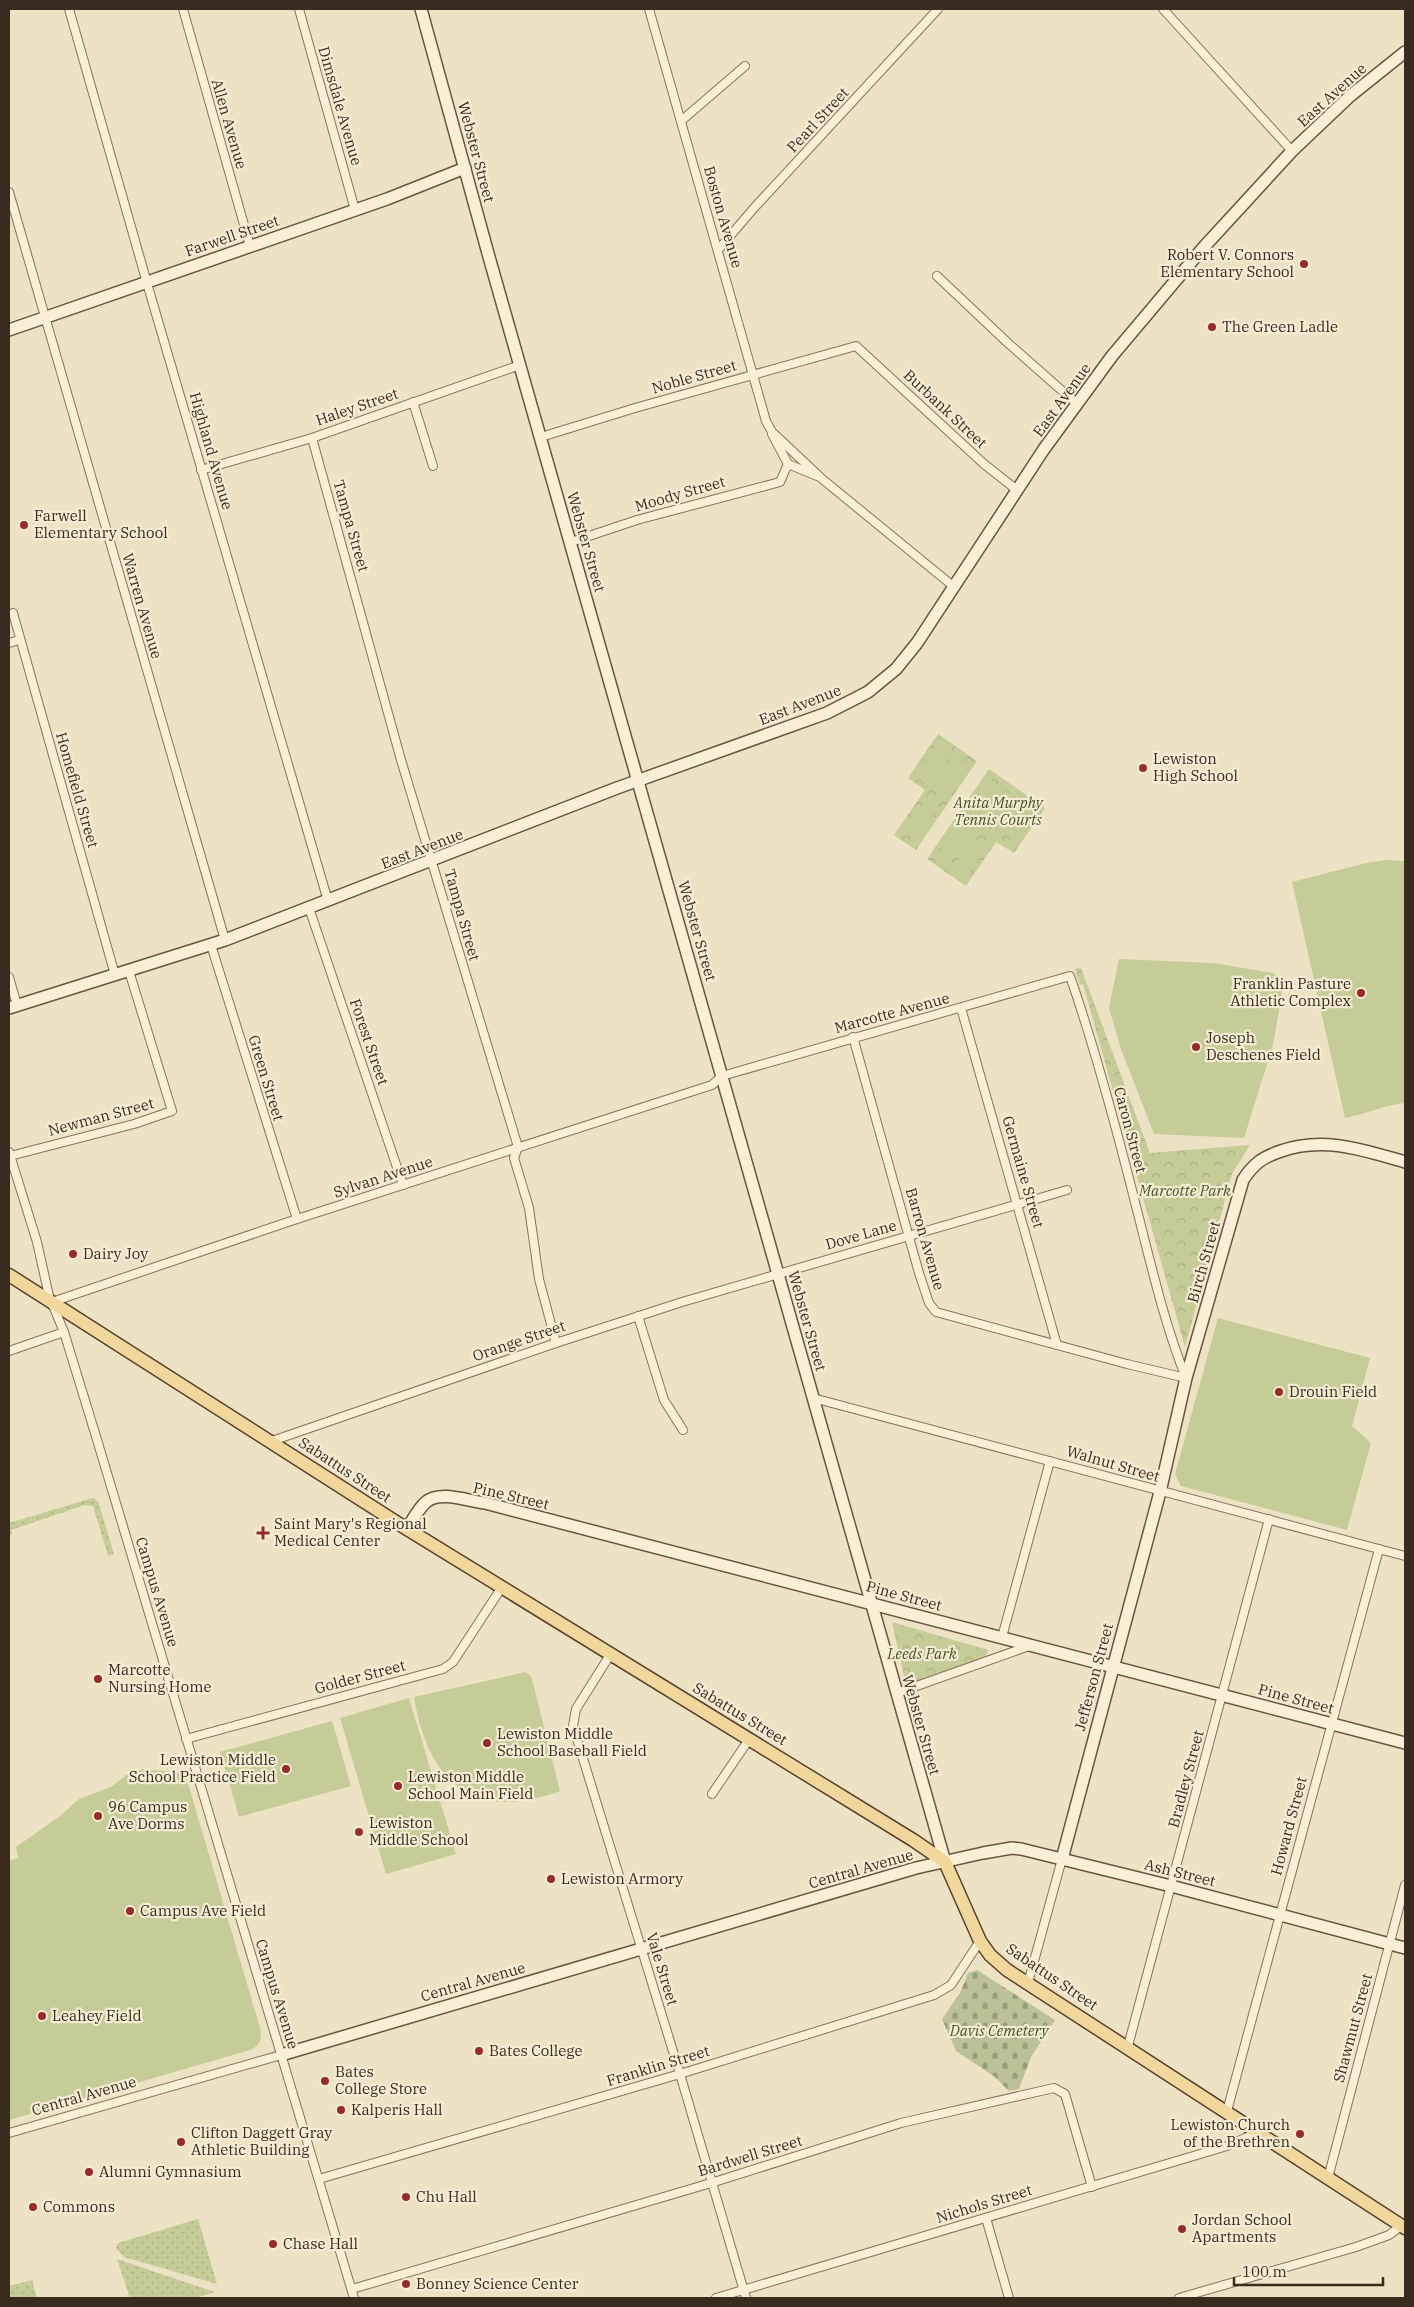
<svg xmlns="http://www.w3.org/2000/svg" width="1414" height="2307" viewBox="0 0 1414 2307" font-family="'IBM Plex Serif',serif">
<defs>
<pattern id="grass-dots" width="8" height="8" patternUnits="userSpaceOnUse" patternTransform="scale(1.25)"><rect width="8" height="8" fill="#c5cc98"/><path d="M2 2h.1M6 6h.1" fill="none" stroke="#aaaf83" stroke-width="1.8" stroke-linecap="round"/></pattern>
<pattern id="cemetery-stones" width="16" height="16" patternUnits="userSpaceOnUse" patternTransform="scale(1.25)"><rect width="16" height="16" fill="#bcc197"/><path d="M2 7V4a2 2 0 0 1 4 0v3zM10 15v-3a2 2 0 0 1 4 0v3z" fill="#9a9d7b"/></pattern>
<pattern id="park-crowns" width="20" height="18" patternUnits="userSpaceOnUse" patternTransform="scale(1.25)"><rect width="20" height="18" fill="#c5cc98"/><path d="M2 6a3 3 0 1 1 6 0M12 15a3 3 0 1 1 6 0" fill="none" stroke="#aaaf83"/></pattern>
</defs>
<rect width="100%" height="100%" fill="#eee2c4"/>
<!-- grass -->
<g fill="url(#grass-dots)">
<path d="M93,1498L98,1501L114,1554L108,1556L93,1506L85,1505L11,1530L12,1533L9,1537V1523Z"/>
<path d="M198,2219L217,2284L124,2257L116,2248L118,2243Z"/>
<path d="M117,2259L215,2292L195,2298H130Z"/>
<path d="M32,2280L37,2298H9V2286Z"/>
</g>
<!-- cemetery -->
<path fill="url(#cemetery-stones)" d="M977,1970L1055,2020L1031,2057L1019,2089L1009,2091L995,2077L956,2051L942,2019L960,1993L968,1973Z"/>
<!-- park -->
<g fill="url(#park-crowns)">
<path d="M938,734L977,761L916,850L894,835L925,790L908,778Z"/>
<path d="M989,769L1045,808L1014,853L996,842L966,886L927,859Z"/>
<path d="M1081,968L1150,1153L1250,1145L1232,1174L1185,1347L1083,984L1080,985L1075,969Z"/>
<path d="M892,1622L988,1650L986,1656L906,1685Z"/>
</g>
<!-- pitch -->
<g fill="#c5cc98">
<path d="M937,744L951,753L931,782L918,773Z"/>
<path d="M954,756L968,765L948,794L935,785Z"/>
<path d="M988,778L1002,788L982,817L968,808Z"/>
<path d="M1005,790L1019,800L999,829L985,819Z"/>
<path d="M924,801L937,810L918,839L904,829Z"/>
<path d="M1023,802L1036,811L1016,840L1003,831Z"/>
<path d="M957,826L970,835L950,864L937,855Z"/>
<path d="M973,837L987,846L967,876L954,866Z"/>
<path d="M1387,860L1405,861V1103C1385,1105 1366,1114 1345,1118L1292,882L1366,863Z"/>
<path d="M1119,959L1213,963L1274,973L1283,987L1273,1045L1244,1138L1154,1134L1121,1049L1109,1008Z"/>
<path d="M1218,1318L1370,1358L1352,1426L1371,1443L1347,1530L1181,1486L1175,1474Z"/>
<path d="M525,1672L530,1675L533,1683L560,1791C473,1823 428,1782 414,1697Z"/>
<path d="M409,1698L456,1854L386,1874L340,1718Z"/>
<path d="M332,1721L351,1786L239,1817L220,1752Z"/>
<path d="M143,1769L185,1773L260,2028C262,2038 260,2046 250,2050L9,2120V1861L18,1858L16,1847L60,1816L79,1799L111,1787L128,1774Z"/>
</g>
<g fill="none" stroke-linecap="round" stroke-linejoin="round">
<!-- street casing -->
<g stroke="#88735a" stroke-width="10">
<g id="street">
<path d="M69,9L149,290L328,901"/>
<path d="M183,9L250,246"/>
<path d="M299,9L355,210"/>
<path d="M649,9L766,421L772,432L821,478L953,586"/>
<path d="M1163,9L1292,151"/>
<path d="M681,121L745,66"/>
<path d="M9,192L225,940"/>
<path d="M718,250L754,208L938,9"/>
<path d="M937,276L1009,344L1076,403"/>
<path d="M413,402L433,466"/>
<path d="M772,434L788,464L817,476"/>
<path d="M541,437L635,408L856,346L984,464L1017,490"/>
<path d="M312,438L401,760L518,1147L514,1158L529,1208L539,1279L556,1343"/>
<path d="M201,470L312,438L520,365"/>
<path d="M571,542L637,520L780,482L788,464"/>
<path d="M13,613L115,975"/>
<path d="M9,643L19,640"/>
<path d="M309,908L403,1185"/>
<path d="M211,945L297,1219"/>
<path d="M9,977L17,1005"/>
<path d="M961,1008L1057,1345"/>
<path d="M853,1037L919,1273L929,1303L936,1312L1127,1364L1186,1378"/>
<path d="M9,1152L37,1242L49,1296L64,1332L98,1443L354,2298"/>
<path d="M10,1156L134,1124L172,1111L129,971"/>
<path d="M52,1302L297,1219L712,1085L722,1076L1070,976C1097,1054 1118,1134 1138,1214C1152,1269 1165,1325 1186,1378"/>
<path d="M638,1316L664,1400L683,1430"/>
<path d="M9,1351L64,1332"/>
<path d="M813,1398L1405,1556"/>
<path d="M272,1441L556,1343L682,1302L1067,1190"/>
<path d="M1002,1637L1050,1461"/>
<path d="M610,1655L576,1709L573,1726L680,2074L746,2298"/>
<path d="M897,1693L1029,1646"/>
<path d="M186,1739L443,1669L453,1662L502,1587"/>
<path d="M712,1794L750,1738"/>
<path d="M1028,1983L1062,1859"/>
<path d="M1128,2046L1269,1519"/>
<path d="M1227,2111L1379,1549"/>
<path d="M9,2133L281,2055"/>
<path d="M1328,2178L1405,1885"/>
<path d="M319,2179L680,2074L934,1995L951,1985L980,1941"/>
<path d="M986,2218L1009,2298"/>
<path d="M352,2289L711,2183L901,2123L1054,2088L1065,2094L1092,2187"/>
<path d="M716,2298L1227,2146L1259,2132"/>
<path d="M1179,2298L1356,2247L1389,2235L1397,2229L1399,2224"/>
</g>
</g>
<!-- secondary casing -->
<g stroke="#6a543e" stroke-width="14">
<g id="secondary">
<path d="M421,9L489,257L945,1862"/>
<path d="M9,330L387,199L465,168"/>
<path d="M9,1008L225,940L617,788L827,713L868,692L896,669L917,643L1044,449L1112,356L1203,248L1292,151L1350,96L1405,52"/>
<path d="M407,1529C412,1521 418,1509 426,1502C440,1490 468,1501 485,1503L1405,1743"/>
<path d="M1062,1859L1160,1492L1186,1378L1243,1180C1253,1164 1263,1157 1281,1151C1324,1136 1363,1150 1405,1162"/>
<path d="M281,2055L916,1868L983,1853L1012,1848L1021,1849L1171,1886L1405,1948"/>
</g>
</g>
<!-- primary casing -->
<g stroke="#56412f" stroke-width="15">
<path id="primary" d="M9,1275L407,1529L913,1840L945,1862L980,1941L990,1955L1007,1970L1405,2228"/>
</g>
<!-- street -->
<use href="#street" stroke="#f9efd7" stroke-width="8"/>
<!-- secondary -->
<use href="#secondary" stroke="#f9efd7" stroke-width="11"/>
<!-- primary -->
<use href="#primary" stroke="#f1d79c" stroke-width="12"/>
</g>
<!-- markers -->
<g fill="#972b2b" stroke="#f5ecd4" stroke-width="2">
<circle cx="1304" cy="264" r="5"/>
<circle cx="1212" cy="327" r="5"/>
<circle cx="24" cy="525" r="5"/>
<circle cx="1143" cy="768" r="5"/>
<circle cx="1361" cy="993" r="5"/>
<circle cx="1196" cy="1047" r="5"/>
<circle cx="73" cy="1254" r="5"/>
<circle cx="1279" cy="1392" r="5"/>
<path d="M260.5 1525.5h5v5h5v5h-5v5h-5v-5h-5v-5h5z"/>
<circle cx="98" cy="1679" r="5"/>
<circle cx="487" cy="1743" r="5"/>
<circle cx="286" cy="1769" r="5"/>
<circle cx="398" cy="1786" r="5"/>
<circle cx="98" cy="1816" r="5"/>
<circle cx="359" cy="1832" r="5"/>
<circle cx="551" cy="1879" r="5"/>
<circle cx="130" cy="1911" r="5"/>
<circle cx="42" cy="2016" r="5"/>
<circle cx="479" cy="2051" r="5"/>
<circle cx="325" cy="2081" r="5"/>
<circle cx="341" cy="2110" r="5"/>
<circle cx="1300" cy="2134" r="5"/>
<circle cx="181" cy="2142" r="5"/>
<circle cx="89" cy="2172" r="5"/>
<circle cx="406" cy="2197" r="5"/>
<circle cx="33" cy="2207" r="5"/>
<circle cx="1182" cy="2229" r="5"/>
<circle cx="273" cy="2244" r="5"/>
<circle cx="406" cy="2284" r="5"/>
</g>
<g text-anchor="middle" stroke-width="4.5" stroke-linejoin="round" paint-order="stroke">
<!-- street labels -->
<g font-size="15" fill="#392b1e" stroke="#f5ecd4">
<text transform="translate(1332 95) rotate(-42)" y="5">East Avenue</text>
<text transform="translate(340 106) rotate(74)" y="5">Dimsdale Avenue</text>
<text transform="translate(818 120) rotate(-47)" y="5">Pearl Street</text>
<text transform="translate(229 124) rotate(74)" y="5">Allen Avenue</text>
<text transform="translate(476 152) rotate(75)" y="5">Webster Street</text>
<text transform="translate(723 217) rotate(74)" y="5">Boston Avenue</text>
<text transform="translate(232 236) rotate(-19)" y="5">Farwell Street</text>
<text transform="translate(694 377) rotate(-16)" y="5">Noble Street</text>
<text transform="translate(1062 400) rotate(-54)" y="5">East Avenue</text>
<text transform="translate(357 407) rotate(-19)" y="5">Haley Street</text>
<text transform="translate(945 409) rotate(43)" y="5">Burbank Street</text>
<text transform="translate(211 451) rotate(74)" y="5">Highland Avenue</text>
<text transform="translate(680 494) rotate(-16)" y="5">Moody Street</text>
<text transform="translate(351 526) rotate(74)" y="5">Tampa Street</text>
<text transform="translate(586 542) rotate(74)" y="5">Webster Street</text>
<text transform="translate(142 606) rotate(74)" y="5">Warren Avenue</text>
<text transform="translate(800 705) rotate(-21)" y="5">East Avenue</text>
<text transform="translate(77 790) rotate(74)" y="5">Homefield Street</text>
<text transform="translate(422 849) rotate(-21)" y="5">East Avenue</text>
<text transform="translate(462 915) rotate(74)" y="5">Tampa Street</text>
<text transform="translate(697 931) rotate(74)" y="5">Webster Street</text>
<text transform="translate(892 1013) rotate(-15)" y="5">Marcotte Avenue</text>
<text transform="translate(369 1042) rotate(71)" y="5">Forest Street</text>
<text transform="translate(266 1078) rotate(73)" y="5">Green Street</text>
<text transform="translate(101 1117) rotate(-15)" y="5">Newman Street</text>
<text transform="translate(1130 1130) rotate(75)" y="5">Caron Street</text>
<text transform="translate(1023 1172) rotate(74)" y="5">Germaine Street</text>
<text transform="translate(383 1177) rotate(-18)" y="5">Sylvan Avenue</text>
<text transform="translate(861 1235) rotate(-16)" y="5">Dove Lane</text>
<text transform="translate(925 1239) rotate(74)" y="5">Barron Avenue</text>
<text transform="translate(1204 1262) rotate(-74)" y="5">Birch Street</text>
<text transform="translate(807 1321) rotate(74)" y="5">Webster Street</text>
<text transform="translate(519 1341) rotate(-19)" y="5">Orange Street</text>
<text transform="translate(1113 1464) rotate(16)" y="5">Walnut Street</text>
<text transform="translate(345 1470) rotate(33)" y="5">Sabattus Street</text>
<text transform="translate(511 1496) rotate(13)" y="5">Pine Street</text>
<text transform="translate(157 1592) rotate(73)" y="5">Campus Avenue</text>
<text transform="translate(904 1596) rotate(15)" y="5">Pine Street</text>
<text transform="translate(360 1677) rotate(-15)" y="5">Golder Street</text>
<text transform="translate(1094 1677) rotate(-75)" y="5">Jefferson Street</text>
<text transform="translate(1296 1699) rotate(15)" y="5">Pine Street</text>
<text transform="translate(740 1714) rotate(31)" y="5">Sabattus Street</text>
<text transform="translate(921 1725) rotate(74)" y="5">Webster Street</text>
<text transform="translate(1186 1779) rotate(-75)" y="5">Bradley Street</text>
<text transform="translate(1289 1826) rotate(-75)" y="5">Howard Street</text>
<text transform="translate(861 1869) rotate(-16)" y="5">Central Avenue</text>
<text transform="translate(1180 1873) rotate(14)" y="5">Ash Street</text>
<text transform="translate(662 1969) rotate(73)" y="5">Vale Street</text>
<text transform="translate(1052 1977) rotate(34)" y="5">Sabattus Street</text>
<text transform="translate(473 1982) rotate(-16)" y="5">Central Avenue</text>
<text transform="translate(277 1994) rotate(73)" y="5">Campus Avenue</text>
<text transform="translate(1353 2028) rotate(-75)" y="5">Shawmut Street</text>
<text transform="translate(658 2066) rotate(-17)" y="5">Franklin Street</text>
<text transform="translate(84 2096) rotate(-16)" y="5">Central Avenue</text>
<text transform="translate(750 2156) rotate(-17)" y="5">Bardwell Street</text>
<text transform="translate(984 2204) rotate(-17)" y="5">Nichols Street</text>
</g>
<!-- poi labels -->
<g font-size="15" fill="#392b1e" stroke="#f5ecd4" text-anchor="start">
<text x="1294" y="260" text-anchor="end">Robert V. Connors<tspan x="1294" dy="17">Elementary School</tspan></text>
<text x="1222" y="332">The Green Ladle</text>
<text x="34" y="521">Farwell<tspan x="34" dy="17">Elementary School</tspan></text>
<text x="1153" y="764">Lewiston<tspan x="1153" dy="17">High School</tspan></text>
<text x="1351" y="989" text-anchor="end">Franklin Pasture<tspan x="1351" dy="17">Athletic Complex</tspan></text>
<text x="1206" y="1043">Joseph<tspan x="1206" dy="17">Deschenes Field</tspan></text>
<text x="83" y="1259">Dairy Joy</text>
<text x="1289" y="1397">Drouin Field</text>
<text x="274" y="1529">Saint Mary's Regional<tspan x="274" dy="17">Medical Center</tspan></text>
<text x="108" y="1675">Marcotte<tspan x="108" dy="17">Nursing Home</tspan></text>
<text x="497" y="1739">Lewiston Middle<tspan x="497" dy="17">School Baseball Field</tspan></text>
<text x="276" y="1765" text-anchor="end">Lewiston Middle<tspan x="276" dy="17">School Practice Field</tspan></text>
<text x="408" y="1782">Lewiston Middle<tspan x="408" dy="17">School Main Field</tspan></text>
<text x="108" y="1812">96 Campus<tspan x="108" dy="17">Ave Dorms</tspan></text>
<text x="369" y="1828">Lewiston<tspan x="369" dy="17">Middle School</tspan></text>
<text x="561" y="1884">Lewiston Armory</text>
<text x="140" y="1916">Campus Ave Field</text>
<text x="52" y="2021">Leahey Field</text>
<text x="489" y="2056">Bates College</text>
<text x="335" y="2077">Bates<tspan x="335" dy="17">College Store</tspan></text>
<text x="351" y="2115">Kalperis Hall</text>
<text x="1290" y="2130" text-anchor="end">Lewiston Church<tspan x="1290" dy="17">of the Brethren</tspan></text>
<text x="191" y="2138">Clifton Daggett Gray<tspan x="191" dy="17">Athletic Building</tspan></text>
<text x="99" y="2177">Alumni Gymnasium</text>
<text x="416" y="2202">Chu Hall</text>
<text x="43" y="2212">Commons</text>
<text x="1192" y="2225">Jordan School<tspan x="1192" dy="17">Apartments</tspan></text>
<text x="283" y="2249">Chase Hall</text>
<text x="416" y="2289">Bonney Science Center</text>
</g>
<!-- park labels -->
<g font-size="15" font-style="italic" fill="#485525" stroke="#f5ecd4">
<text x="998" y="808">Anita Murphy<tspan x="998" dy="17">Tennis Courts</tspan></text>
<text x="1185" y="1196">Marcotte Park</text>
<text x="922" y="1659">Leeds Park</text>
<text x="999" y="2036">Davis Cemetery</text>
</g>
</g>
<!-- border -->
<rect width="1414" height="2307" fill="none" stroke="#392b1e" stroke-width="20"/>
<!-- scale -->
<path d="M1234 2277v8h149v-8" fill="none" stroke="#392b1e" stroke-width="2.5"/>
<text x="1242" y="2277" font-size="15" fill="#392b1e" stroke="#f5ecd4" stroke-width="4" paint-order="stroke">100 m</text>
</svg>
